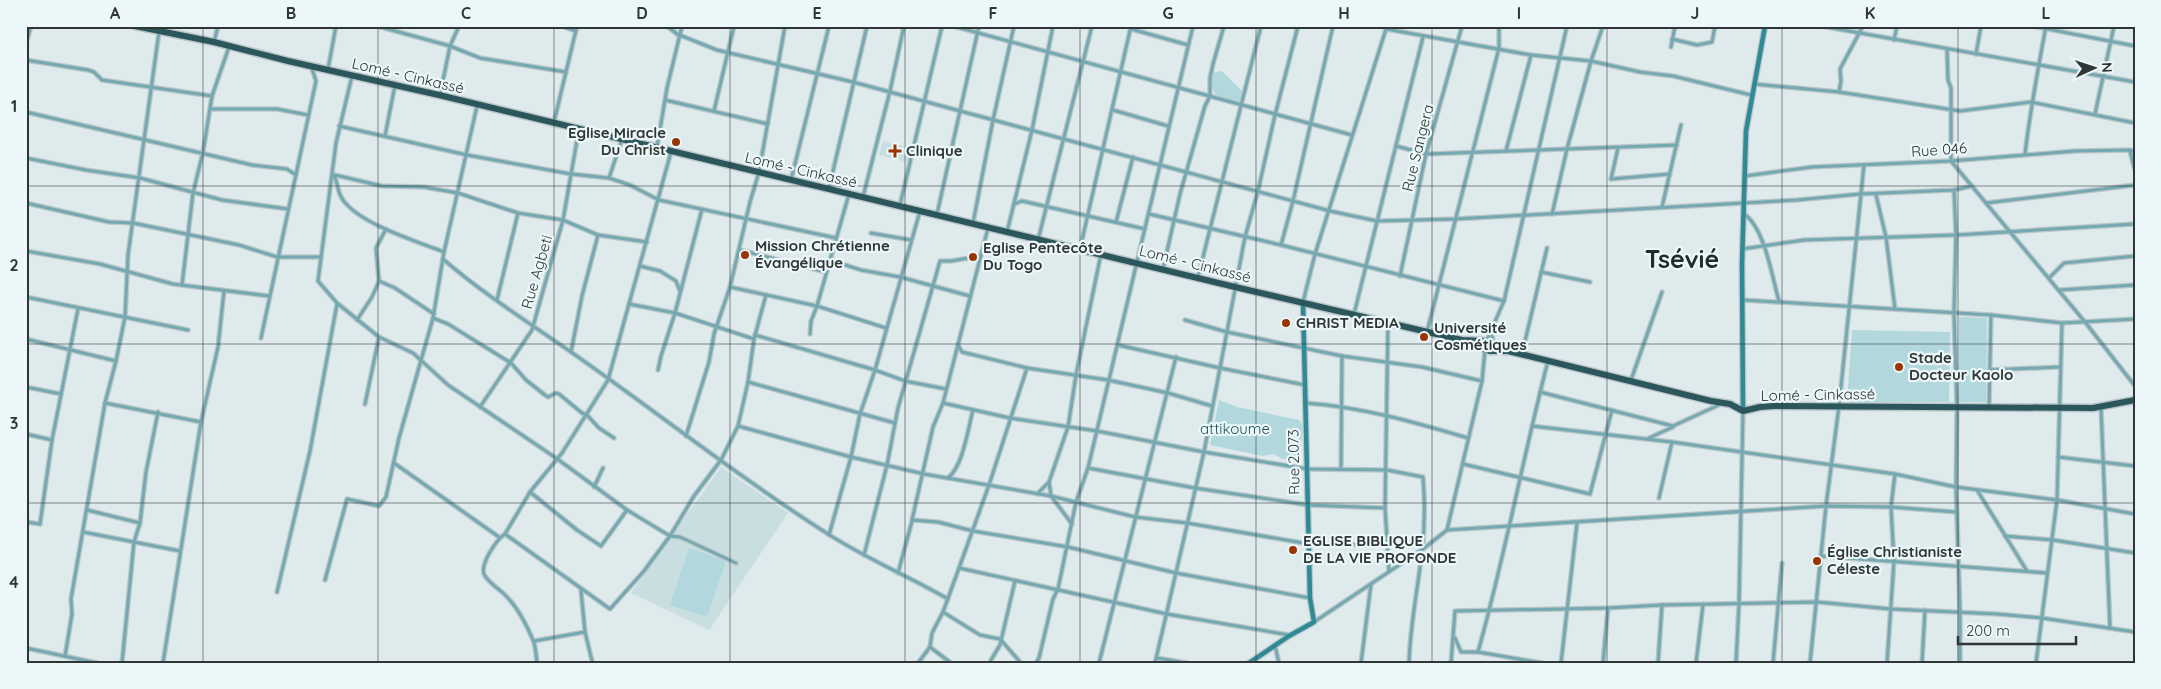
<svg xmlns="http://www.w3.org/2000/svg" width="2161" height="689" viewBox="0 0 2161 689" font-family="Quicksand,sans-serif">
<rect width="100%" height="100%" fill="#deeaec"/>
<!-- built -->
<g fill="#c9dee1">
<path d="M883,141L911,148L907,162L879,155Z"/>
<path d="M721,467L788,513L709,630L631,593Z"/>
</g>
<!-- green -->
<g fill="#b2d8de">
<path d="M1222,71L1243,92L1239,103L1216,96L1210,83L1212,73Z"/>
<path d="M1959,317L1987,318L1986,402H1959Z"/>
<path d="M1852,330L1950,332L1949,402H1847Z"/>
<path d="M1219,400L1237,407L1299,420L1302,424C1303,436 1301,449 1297,461L1283,459L1273,454L1263,456L1210,445Z"/>
<path d="M689,548L726,561L707,617L670,605Z"/>
</g>
<g fill="none" stroke-linecap="round" stroke-linejoin="round">
<!-- street casing -->
<g stroke="#bbc6c8" stroke-width="5.5">
<g id="street">
<path d="M377,26L450,46L480,58L566,72"/>
<path d="M561,26L576,31"/>
<path d="M667,26L677,34L717,50L853,82L1330,211L1377,221L1455,219L1797,200L1860,194L1954,190L1972,186"/>
<path d="M953,26L1352,135"/>
<path d="M1822,26L1832,28"/>
<path d="M1832,26V28L2135,82"/>
<path d="M2032,26L2135,46"/>
<path d="M1131,29L1188,45"/>
<path d="M1672,39L1697,45L1712,42L1715,26"/>
<path d="M1894,40L1897,26"/>
<path d="M214,42L218,26"/>
<path d="M26,43L31,26"/>
<path d="M1671,47L1675,26"/>
<path d="M1947,49L1948,80L1951,88V161L2085,322L2135,386"/>
<path d="M1976,54L1981,26"/>
<path d="M26,60L88,70L94,72L102,80L212,96"/>
<path d="M328,69L336,26"/>
<path d="M352,76L336,143L318,281L337,303L379,337L413,353L448,385L556,458L627,510L670,536L680,537L736,563"/>
<path d="M1754,84L1839,92L1960,111L2031,102L2135,123"/>
<path d="M1839,92L1841,81L1840,69L1863,26"/>
<path d="M440,95L450,46L459,26"/>
<path d="M665,100L768,124"/>
<path d="M211,109H277L308,115"/>
<path d="M1113,110L1168,126"/>
<path d="M714,111L734,26"/>
<path d="M26,112L252,165L287,169L296,175"/>
<path d="M2095,114L2114,26"/>
<path d="M554,122L577,26"/>
<path d="M339,126L467,155L571,174L609,178L630,185L659,200L836,238"/>
<path d="M385,136L395,85"/>
<path d="M1396,146L1426,154L1677,145"/>
<path d="M657,147L667,88L682,26"/>
<path d="M1618,148L1611,179L1670,174"/>
<path d="M1506,151L1531,55"/>
<path d="M2130,151L2135,170"/>
<path d="M2025,154C2030,111 2038,69 2046,26"/>
<path d="M26,158L86,170L140,178L222,200L288,209"/>
<path d="M334,175C338,183 337,192 343,200C360,224 416,241 444,252"/>
<path d="M335,175L382,186L424,187L458,193L518,213L563,220L598,235L647,242"/>
<path d="M1745,176L1812,167L1951,161L2075,151L2130,150L2135,152"/>
<path d="M609,178L622,139"/>
<path d="M791,180L829,26"/>
<path d="M829,188L867,26"/>
<path d="M1954,190L1956,235L1954,313L1957,409L1956,487L1960,611V663"/>
<path d="M1876,195L1886,237L1895,309"/>
<path d="M863,197L890,91L904,26"/>
<path d="M26,203L109,222L133,223L239,245L277,257H321"/>
<path d="M1986,203L2135,185"/>
<path d="M1014,204L1022,201L1145,229"/>
<path d="M900,205L942,26"/>
<path d="M1662,207L1681,125"/>
<path d="M937,214L979,26"/>
<path d="M1149,214L1281,245L1504,301"/>
<path d="M1552,214L1567,149L1591,61L1603,26"/>
<path d="M1744,214C1765,228 1772,277 1779,301"/>
<path d="M1116,222L1133,157"/>
<path d="M973,223L993,120L1014,26"/>
<path d="M988,228L943,403L933,427L912,520L938,522L973,531L1068,547L1176,573L1310,598"/>
<path d="M1007,232L1032,130L1053,26"/>
<path d="M871,233L911,240"/>
<path d="M1038,240L1092,26"/>
<path d="M1281,245L1293,201L1333,26"/>
<path d="M1080,249L1131,26"/>
<path d="M1742,249L1804,240L1956,235L2135,224"/>
<path d="M740,250L826,272"/>
<path d="M26,251L100,264L173,284L269,296"/>
<path d="M443,259C482,293 528,322 571,352C657,412 740,478 828,534C867,559 908,576 948,599"/>
<path d="M830,260L861,270L900,277L970,296"/>
<path d="M640,266L660,271L676,281L680,291"/>
<path d="M1163,269L1180,194L1205,106L1210,96V78L1213,64L1224,26"/>
<path d="M1541,272L1590,282"/>
<path d="M1400,276L1426,154L1462,26"/>
<path d="M1198,277L1261,26"/>
<path d="M2049,278L2064,263L2135,256"/>
<path d="M379,281L395,288L434,314"/>
<path d="M182,285L193,193L203,152L212,96L229,47"/>
<path d="M730,287L817,306L886,328"/>
<path d="M2059,290L2135,285"/>
<path d="M26,297L188,330"/>
<path d="M497,300L518,213"/>
<path d="M1743,300L1991,315L2062,323L2135,319"/>
<path d="M1303,302L1315,254L1386,29L1531,55L1591,61L1640,72L1673,76L1751,95"/>
<path d="M629,304L675,313L754,339"/>
<path d="M1354,314L1423,37"/>
<path d="M433,318L448,324L511,363L526,380L545,395L548,397L556,393L559,394L582,413L587,415L599,428L614,438"/>
<path d="M357,320L372,297L379,281L376,248L386,229"/>
<path d="M1185,320L1227,332L1342,356L1422,367L1482,381"/>
<path d="M1388,323L1385,508L1389,571"/>
<path d="M1427,332L1499,48V26"/>
<path d="M1491,333L1494,344"/>
<path d="M810,334L811,321L817,306L849,194"/>
<path d="M755,335L875,370L905,381L946,389"/>
<path d="M261,338L316,81L311,66"/>
<path d="M26,339L116,361"/>
<path d="M1486,342L1504,301L1567,26"/>
<path d="M958,345L962,352L1027,368L1108,380L1168,393L1212,406"/>
<path d="M1118,345L1220,368L1305,385"/>
<path d="M571,352L582,296L598,235"/>
<path d="M1522,354L1547,248"/>
<path d="M658,370L661,356L675,313L702,209"/>
<path d="M1989,370L2060,367"/>
<path d="M1631,380L1662,292"/>
<path d="M748,382L895,423"/>
<path d="M26,387L61,394"/>
<path d="M1540,392L1673,426L1721,404"/>
<path d="M105,403L201,422"/>
<path d="M943,403L1010,418L1097,431L1204,452L1307,469L1387,470L1423,477C1425,502 1425,527 1422,551C1418,588 1410,625 1409,663"/>
<path d="M1305,403C1362,407 1414,422 1468,438"/>
<path d="M365,404L379,337"/>
<path d="M480,407L532,330L563,220L579,129"/>
<path d="M1989,408L1991,315"/>
<path d="M2101,408L2110,628"/>
<path d="M738,426L851,457L924,474L1051,496L1135,517L1187,523L1309,544L1387,545"/>
<path d="M1532,426L1672,442L1895,474L1956,487L2057,500L2135,514"/>
<path d="M26,434L52,440"/>
<path d="M686,436L709,362L714,334L730,287L750,202L759,172L785,26"/>
<path d="M1649,438L1673,427"/>
<path d="M2058,457L2135,466"/>
<path d="M394,463L499,537"/>
<path d="M1463,464L1590,494L1612,410"/>
<path d="M1088,468L1195,488L1308,505L1385,508"/>
<path d="M1341,469L1342,356"/>
<path d="M948,478C963,466 968,429 973,410"/>
<path d="M594,487L603,468"/>
<path d="M1977,490L2027,571"/>
<path d="M530,492L577,530L601,546L627,510"/>
<path d="M1037,494L1049,482"/>
<path d="M1659,498L1672,442"/>
<path d="M87,510L140,523"/>
<path d="M26,522L40,524L52,440L78,309"/>
<path d="M1072,524L1051,496L1049,482L1068,427L1076,375L1101,254"/>
<path d="M1447,530L1482,381L1485,350"/>
<path d="M83,532L180,551"/>
<path d="M505,534L610,609L644,571L670,536L694,496L721,460L738,426L748,382L754,339L766,295"/>
<path d="M829,535L851,457L860,414L875,370L920,211"/>
<path d="M2005,536L2053,540L2135,553"/>
<path d="M864,555L887,465L898,408L940,261H951L980,256"/>
<path d="M1821,556L2047,573"/>
<path d="M959,568L989,485L1027,368"/>
<path d="M898,573L912,521"/>
<path d="M325,580L347,499L379,506L386,497L399,438L433,318L444,252L477,106"/>
<path d="M581,591L585,632L592,661"/>
<path d="M277,592L310,451L337,304"/>
<path d="M943,612L980,635L1000,639L1021,663"/>
<path d="M1314,622L1423,549L1447,530L1826,506L1891,507L1956,512"/>
<path d="M1455,638L1461,652H1478L1542,663"/>
<path d="M534,641L585,632"/>
<path d="M1275,646L1279,663"/>
<path d="M930,647L951,663"/>
<path d="M26,648L97,663"/>
<path d="M1478,652C1505,556 1523,457 1548,361"/>
<path d="M65,656L72,614L71,599L105,403L116,361L125,317L128,255L159,32"/>
<path d="M1157,658L1187,663"/>
<path d="M991,660L1000,645L1015,581"/>
<path d="M122,663L134,542L140,523L146,472L158,412"/>
<path d="M163,663L201,422L218,347L224,291"/>
<path d="M537,663C536,656 536,647 533,640C527,626 518,608 507,597C501,590 490,584 485,576C478,566 497,539 505,534L530,492L562,453L608,380L671,152"/>
<path d="M918,663L930,647L932,633L943,612L959,568L1167,614L1289,635"/>
<path d="M1036,663L1039,658L1053,599L1058,589L1076,502L1088,468L1193,26"/>
<path d="M1099,663L1176,357"/>
<path d="M1155,663L1204,452L1245,237L1258,191L1275,115L1298,26"/>
<path d="M1361,663L1371,584"/>
<path d="M1451,663L1455,611L1608,608L1662,605"/>
<path d="M1561,663L1577,523"/>
<path d="M1603,663L1608,608"/>
<path d="M1658,663L1662,605L1817,602L1891,609L1997,614L2042,618L2135,632"/>
<path d="M1696,663L1703,605"/>
<path d="M1736,663L1739,604L1743,412"/>
<path d="M1773,663L1782,563"/>
<path d="M1810,663L1826,506L1839,406L1864,165"/>
<path d="M1887,663L1894,561L1891,507L1895,474"/>
<path d="M1922,663L1925,610"/>
<path d="M2036,663L2057,500L2062,323"/>
</g>
</g>
<!-- secondary casing -->
<g stroke="#bbc6c8" stroke-width="7">
<g id="secondary">
<path d="M1743,411L1742,264L1746,131L1765,26"/>
<path d="M1249,663L1289,636L1314,622L1310,598L1303,302"/>
</g>
</g>
<!-- highway casing -->
<g stroke="#bbc6c8" stroke-width="9">
<g id="highway">
<path d="M135,26L214,42L288,61L439,95L1235,287L1462,340L1483,341L1508,351L1711,401L1730,404L1743,411L1760,407L1774,406L2093,408L2135,400"/>
<path d="M1467,342L1490,351H1508"/>
</g>
</g>
<!-- street -->
<use href="#street" stroke="#75a9b1" stroke-width="3"/>
<!-- secondary -->
<use href="#secondary" stroke="#308a96" stroke-width="4.5"/>
<!-- highway -->
<use href="#highway" stroke="#2a565c" stroke-width="6"/>
</g>
<!-- grid -->
<path fill="none" stroke="#303536" stroke-width="1" stroke-opacity="0.55" d="M203,26V663M378,26V663M554,26V663M730,26V663M905,26V663M1080,26V663M1256,26V663M1432,26V663M1607,26V663M1782,26V663M1958,26V663M26,186H2135M26,344H2135M26,503H2135"/>
<!-- markers -->
<g fill="#993403" stroke="#ebf7f9" stroke-width="2">
<circle cx="676" cy="142" r="5"/>
<path d="M892.5 143.5h5v5h5v5h-5v5h-5v-5h-5v-5h5z"/>
<circle cx="745" cy="255" r="5"/>
<circle cx="973" cy="257" r="5"/>
<circle cx="1286" cy="323" r="5"/>
<circle cx="1424" cy="337" r="5"/>
<circle cx="1899" cy="367" r="5"/>
<circle cx="1293" cy="550" r="5"/>
<circle cx="1817" cy="561" r="5"/>
</g>
<g text-anchor="middle" stroke-width="4.5" stroke-linejoin="round" paint-order="stroke">
<!-- street labels -->
<g font-size="15" fill="#303536" stroke="#ebf7f9">
<text transform="translate(408 76) rotate(13)" y="5">Lomé - Cinkassé</text>
<text transform="translate(1418 148) rotate(-76)" y="5">Rue Sangera</text>
<text transform="translate(1939 150) rotate(-4)" y="5">Rue 046</text>
<text transform="translate(801 170) rotate(13)" y="5">Lomé - Cinkassé</text>
<text transform="translate(1195 264) rotate(14)" y="5">Lomé - Cinkassé</text>
<text transform="translate(537 272) rotate(-74)" y="5">Rue Agbeti</text>
<text transform="translate(1818 395) rotate(-1)" y="5">Lomé - Cinkassé</text>
<text transform="translate(1294 462) rotate(-91)" y="5">Rue 2.073</text>
</g>
<!-- poi labels -->
<g font-size="15" font-weight="bold" fill="#303536" stroke="#ebf7f9" text-anchor="start">
<text x="666" y="138" text-anchor="end">Eglise Miracle<tspan x="666" dy="17">Du Christ</tspan></text>
<text x="906" y="156">Clinique</text>
<text x="755" y="251">Mission Chrétienne<tspan x="755" dy="17">Évangélique</tspan></text>
<text x="983" y="253">Eglise Pentecôte<tspan x="983" dy="17">Du Togo</tspan></text>
<text x="1296" y="328">CHRIST MEDIA</text>
<text x="1434" y="333">Université<tspan x="1434" dy="17">Cosmétiques</tspan></text>
<text x="1909" y="363">Stade<tspan x="1909" dy="17">Docteur Kaolo</tspan></text>
<text x="1303" y="546">EGLISE BIBLIQUE<tspan x="1303" dy="17">DE LA VIE PROFONDE</tspan></text>
<text x="1827" y="557">Église Christianiste<tspan x="1827" dy="17">Céleste</tspan></text>
</g>
<!-- park labels -->
<g font-size="15" fill="#1b5159" stroke="#ebf7f9">
<text x="1235" y="434">attikoume</text>
</g>
<!-- town labels -->
<g font-size="25" font-weight="bold" fill="#232c2d" stroke="#ebf7f9">
<text x="1682" y="268">Tsévié</text>
</g>
</g>
<!-- border -->
<rect width="2161" height="689" fill="none" stroke="#ebf7f9" stroke-width="55"/>
<!-- north arrow -->
<g transform="translate(2094 68) rotate(87)" stroke="#ebf7f9" stroke-width="4" paint-order="stroke">
<path d="M0-4L9 19L0 12L-9 19Z" fill="#303536"/>
<text y="-8" font-size="14" font-weight="bold" text-anchor="middle" fill="#303536">N</text>
</g>
<!-- scale -->
<path d="M1958 636v8h118v-8" fill="none" stroke="#303536" stroke-width="2.5"/>
<text x="1966" y="636" font-size="15" fill="#303536" stroke="#ebf7f9" stroke-width="4" paint-order="stroke">200 m</text>
<rect x="28" y="28" width="2106" height="634" fill="none" stroke="#303536" stroke-width="2"/>
<g font-size="16" text-anchor="middle" font-weight="bold" fill="#303536">
<text x="115" y="19">A</text>
<text x="291" y="19">B</text>
<text x="466" y="19">C</text>
<text x="642" y="19">D</text>
<text x="817" y="19">E</text>
<text x="993" y="19">F</text>
<text x="1168" y="19">G</text>
<text x="1344" y="19">H</text>
<text x="1519" y="19">I</text>
<text x="1695" y="19">J</text>
<text x="1870" y="19">K</text>
<text x="2046" y="19">L</text>
<text x="14" y="112">1</text>
<text x="14" y="271">2</text>
<text x="14" y="429">3</text>
<text x="14" y="588">4</text>
</g>
</svg>
